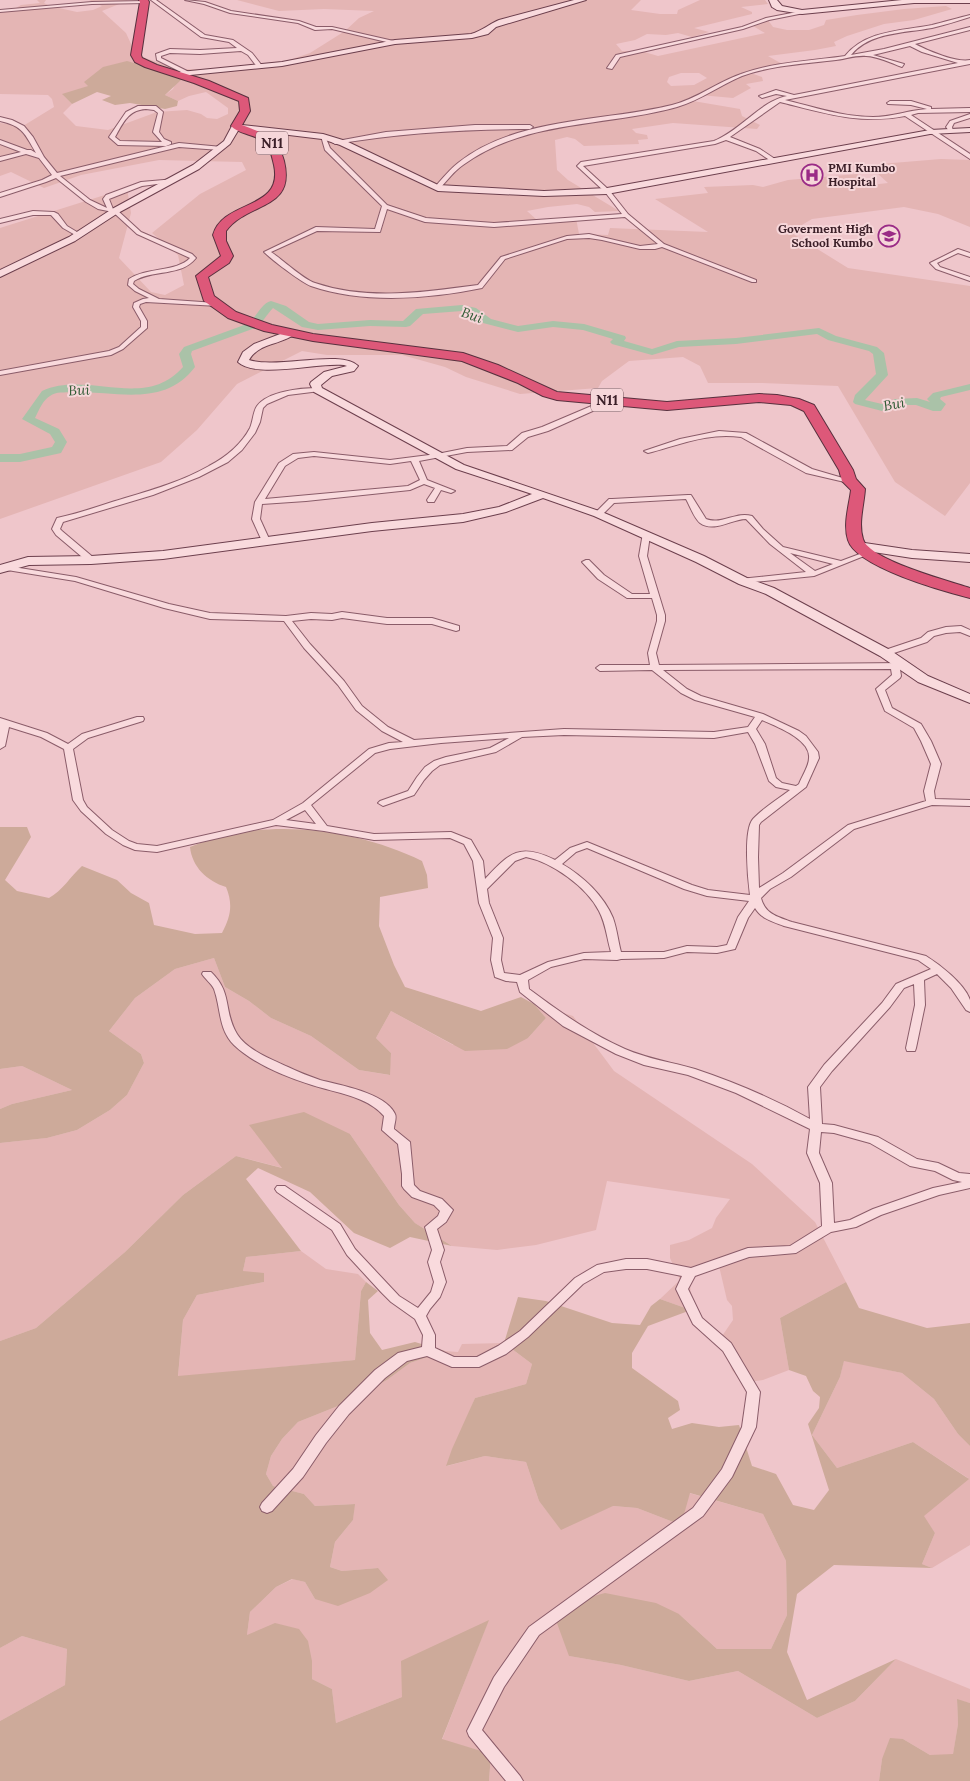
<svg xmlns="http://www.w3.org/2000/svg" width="970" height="1781" viewBox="0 0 970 1781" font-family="Lora,serif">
<rect width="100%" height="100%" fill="#efc6cb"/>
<!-- farmland -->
<g fill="#e4b5b4" fill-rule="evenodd">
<path d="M37,0H46L44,3L50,6L77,12L93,10L102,6L89,0H129L102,11L126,33L136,55L178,69L225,70L277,64L310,53L345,31L359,18L374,11L324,9L279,11L237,0H641L631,10L660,14H677L678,10L700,0H765L768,4L741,7L752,12V14L694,28L709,32L692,37L678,33L666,35L647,34L635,40L616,44L622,51H641L658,56L765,33L753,26L768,20L773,27L787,30H809L824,25L826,20L857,15L904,9L946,6L952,9L914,20L884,24L847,36L834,42L836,46L815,50L768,56L784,65L762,67L748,72L762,77L763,81L746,84L751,88L733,98L700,95L693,101L740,109L742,116L760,125L757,129L673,123L632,129L636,133L647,135L648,139L638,140L639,144L584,146L575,139L567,137L555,140L557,170L568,180L619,211L595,212L589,207L577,204L548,207L527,211L537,220L576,218L579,234L608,235L610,228L708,232L655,199L708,193L704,187L753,185L763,187L788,180L857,174L871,185L888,183L868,165L941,159L970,160V227L938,214L904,207L812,219L790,232L848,268L970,286V483L945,516L895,482L838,386L761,383H708L700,366L683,357L629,361L602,381L598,388L520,394L466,377L445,367L402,355H327L302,351L237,384L197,430L161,462L0,519V228L127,188L131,213L119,258L151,292L165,295L184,285L178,255L152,233L200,194L246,170L242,162L159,160L81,175L44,188L11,172L0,176V123L23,126L54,107L52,99L48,95L0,94V10L16,8L21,5L40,3ZM155,71L179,76L173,89L165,95L178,101L189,96L206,92L228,108V114L217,119L207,118L201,114L187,110L157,112L108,130L76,126L63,113L72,104L63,95L89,86L85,82ZM681,73H699L707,78L694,85L671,86L667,82L669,77Z"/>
<path d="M214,958L225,987L249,1001L271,1018L311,1036L359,1070L389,1075L391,1053L376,1038L391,1011L453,1045L528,1038L546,1018L534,1004L573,1016L614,1071L752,1164L815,1222L846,1282L780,1318L789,1370L763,1380L742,1383L732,1370L720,1339L733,1320L732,1306L727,1300L719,1266L690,1273L691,1310L660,1299L680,1280L670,1258V1245L689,1240L712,1228L716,1218L730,1199L607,1181L596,1230L536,1245L497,1250L452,1246L415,1223L399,1205L350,1134L283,1168L236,1156L183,1195L125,1252L36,1328L0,1341V1143L47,1138L77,1130L110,1110L127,1095L144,1063L141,1054L109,1031L135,998L175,969Z"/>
<path d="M22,1066L72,1090L12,1104L0,1109V1069Z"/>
<path d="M301,1251L326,1269L358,1274L366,1282L361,1291L355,1360L178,1377L183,1320L197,1295L264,1282L243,1271L246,1257Z"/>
<path d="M504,1343L532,1364L526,1384L475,1398L447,1466L485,1456L526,1462L539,1501L561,1529L612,1506L637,1508L681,1525L689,1493L763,1514L786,1561L787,1615L771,1649H717L679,1614L569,1656L621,1665L689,1681L738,1671L817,1718L855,1701L896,1659L970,1689V1703L957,1700L958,1724L953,1755H930L903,1739L882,1759L879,1781H489L491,1754L442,1740L488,1621L402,1697L336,1723L332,1689L312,1679V1661L247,1635L250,1612L276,1587L293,1579L305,1582L315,1599L378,1568L342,1571L330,1567L335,1542L353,1520L354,1504L315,1506L304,1494L273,1486L266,1474L271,1456L282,1439L298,1422L338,1406L387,1380L410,1363L445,1351L458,1352L462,1344Z"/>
<path d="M844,1360L902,1373L934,1399L958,1434L970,1446V1545L932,1568L922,1564L935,1533L923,1516L968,1478L913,1442L837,1468L812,1435L840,1377Z"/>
<path d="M22,1636L67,1649L65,1685L0,1721V1648Z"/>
</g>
<!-- green -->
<g fill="#cdaa9a">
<path d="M127,61L179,76L182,79L165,95L178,101L177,106L165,109L130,103L115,105L102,100L111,96L97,92L72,104L62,94L88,86L84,82L103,67Z"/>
<path d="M0,827H27L31,837L5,880L17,891L49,898C63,890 70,877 82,866L117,880L131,893L149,903L154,925L195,934L222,933C231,916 233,904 226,887C207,881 192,867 190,847C261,816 355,828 422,861L427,875L428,888L380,897L379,926L394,965L405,987L481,1011L521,997L534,1004L546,1018L528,1038L507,1049L465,1051L391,1011L376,1038L391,1053L390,1075L359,1070L311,1036L271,1018L249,1001L225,987L214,958L175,969L135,998L109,1031L141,1054L144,1063L127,1095L110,1110L77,1130L47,1138L0,1143V1109L12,1104L72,1090L22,1066L0,1069Z"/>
<path d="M304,1112L350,1134L399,1205L415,1223L452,1246L410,1237L390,1248L354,1233L310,1192L258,1168L246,1179L301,1251L246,1257L243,1271L264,1273V1282L197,1295L183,1320L178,1376L355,1360L361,1291L366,1282L378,1291L368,1300L370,1333L382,1350L415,1342L445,1351L410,1363L387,1380L338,1406L298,1422L282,1439L271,1456L266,1474L273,1486L304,1494L315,1506L355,1504L353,1520L335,1542L330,1567L342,1571L378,1568L388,1580L370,1593L338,1606L315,1599L305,1582L292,1579L276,1587L250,1612L247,1635L275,1623L299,1629L308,1641L312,1661V1679L332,1689L336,1723L402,1697L401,1661L489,1620L442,1739L491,1754L489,1781H0V1721L65,1685L67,1649L22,1636L0,1648V1341L36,1328L125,1252L183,1195L236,1156L282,1168L249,1125Z"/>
<path d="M846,1282L859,1308L927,1328L970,1323V1446L958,1434L934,1399L902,1373L844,1361L840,1377L812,1435L837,1468L913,1442L969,1479L924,1516L935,1533L922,1564L932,1568L834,1565L797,1594L787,1652L807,1700L896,1659L855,1701L817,1718L738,1671L689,1681L621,1665L569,1656L554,1615L579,1600L605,1593L656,1603L679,1614L717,1649H771L787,1615L786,1561L763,1514L690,1493L681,1525L637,1508L613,1506L561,1530L539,1501L526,1462L485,1456L446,1466L452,1449L475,1398L526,1384L532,1364L504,1343L518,1297L546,1301L612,1323L640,1325L651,1306L660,1299L691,1310L648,1326L632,1353V1368L678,1401L680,1410L668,1418L672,1429L692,1423L719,1427L739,1425L752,1466L776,1474L793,1505L814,1510L829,1490L808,1424L819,1408L820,1397L813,1391L806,1376L789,1370L780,1318Z"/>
<path d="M957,1699L970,1703V1781H879L882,1759L890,1738L903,1739L930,1755L953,1754L958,1724Z"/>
</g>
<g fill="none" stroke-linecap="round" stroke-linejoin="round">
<!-- river -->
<path fill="#aac2a8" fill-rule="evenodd" d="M271,301L286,306L309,322L318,324L370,320L403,321L416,309L462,305L476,308L491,319L518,326L553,321L584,324L625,336L626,338L624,341L652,349L677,341L736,338L819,328L836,336L877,347L884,353L888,375L865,400L882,404L895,399L917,398L930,402L927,399L933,393L970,384V390L941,397L940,399L946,404L941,411H933L916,405H898L882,411L855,404L853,402L855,395L876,374L873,354L869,351L828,340L817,334L736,344L679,347L652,355L612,344L610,342L613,339L583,330L553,327L518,332L483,323L469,313L462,311L423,314L410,326L406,327L370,326L318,330L302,327L273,308C266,315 263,323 255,328L192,351L191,354L195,367C164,408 116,391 73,392C65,393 56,391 50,396C43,400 39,410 35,418L59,429L67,442L61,453L20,462H0V454H20L52,447L55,442L50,434L22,419L42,391C88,370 145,411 183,367L179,354L184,347L247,324C257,318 260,304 271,301Z"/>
<!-- street casing -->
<g stroke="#8a5c69" stroke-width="2">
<g id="street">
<path d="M151,0H156L205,35L233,40L252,53L263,67L258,68L248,55L241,51L200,54L170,53L161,56V58L189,72L190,73L187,75L157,60L156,54L170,49L200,50L237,48L229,42L201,37Z"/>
<path d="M185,0L205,2L231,11L299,21L316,27H332L398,42L395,44L332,29L315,30L298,23L230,13L204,4Z"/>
<path d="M145,1L147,3L92,4L0,12V10L92,2Z"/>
<path d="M802,11L804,13L769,20L743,29L620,57L612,69L607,68L616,55L742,27L766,18Z"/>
<path d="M970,15V17C957,21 945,25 932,28C905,33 869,32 851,55L884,49L970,27V30L915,44C928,51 957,63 970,60V64L785,100C814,107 843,117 873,117C892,117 909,110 927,109L911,105L888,104L887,103L890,101H911L931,107V109L970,108V112L918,113L911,115L970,154V159L905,116C860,125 824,113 780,102L730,137L760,149L775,159V161H771L756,151L726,140L715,144L583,166L609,190L628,214L664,244L756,280V282H752L662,247L655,249H640L602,240L589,238L567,239L505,259L482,288C429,299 363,304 311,286C301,282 272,260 264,252L316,227L375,229L382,206L325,150L321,136H325L330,148L387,205L426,218L494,223L622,214L605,192L578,167L577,166L581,162L714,141C741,130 761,101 787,96L776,94L762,98L759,96L776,90L794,95L958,63L922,52L910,46L873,55L904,64L902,67C891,63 877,56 866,56C856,55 845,59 836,60C805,64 772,65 742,76C720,85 701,100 677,107C606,127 526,119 463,165C454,171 447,181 439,189L434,188C441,180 449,170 458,163C515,117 603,122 672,105C697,99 717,82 741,74C774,62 810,61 845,56C866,30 902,31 932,25C945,22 957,18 970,15ZM387,209L425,222L494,227L625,217L658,244L640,246L589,234L567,236L501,257L478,285C424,292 368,301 315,283C303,279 283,260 271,252L317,231L380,232Z"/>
<path d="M138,106H156L163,112L159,132L164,139L171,142V144L166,146L118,145L110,138L109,137L126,112ZM146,109L154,110L158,113L153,132L162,142L120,141L115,137C123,123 128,110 146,109Z"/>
<path d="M970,114V118L954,123L952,127L953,131H949L946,127L950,121Z"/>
<path d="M0,117L12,120L24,126L33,137L44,157L57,173L179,143L222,147L223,148L220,150L179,147L60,176L90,200L107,208L103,199L106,195L141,182L175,179L176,180L173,182L142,186L109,199L113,209L117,210L141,232L192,254L196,258C181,277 153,269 134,281L133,284L139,289L159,299L216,303L219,305L218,306L146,302L140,304L139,307L147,321V328L123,349L111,355L0,375V371L109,351L119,347L141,327V321L133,307L134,303L143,299L149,298L135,291L128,285L129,279C147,267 177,272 190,258L137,234L113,212L98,209L86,202L56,178L46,182L0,197V193L42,180L52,175L39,158L26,154L0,161V157L21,152L0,144V140L27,150H31L36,153C25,134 23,126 0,121Z"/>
<path d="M475,125H530L533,127L530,129C464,129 400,133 335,144L332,142L386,132Z"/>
<path d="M33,211L54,212L58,214L67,226L82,235L77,236L63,228L51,215H33L0,223V219Z"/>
<path d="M958,249L970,253V257L958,253L937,263L940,267L970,277V281L936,269L930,263Z"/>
<path d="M318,388L320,389V391L288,395L267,404L263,408L260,422L255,433L242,450L228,462L199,477L153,495L63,522L60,529L62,531L94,558V562H88L56,535L52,529L57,518C76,514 94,508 112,502C145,492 179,483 209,466C226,457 241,445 250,428C253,421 253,412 257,406C268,391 301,388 318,388Z"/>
<path d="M608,399L615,401L548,431L528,437L512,450L467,452L419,461L427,480L455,491L451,493L441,490L434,502H428L427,500L435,488L424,484L410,490L306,501L262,504L260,519L270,541L266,543L262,541L252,519L255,502L279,463L293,454L314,452L390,460L437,454L467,448L507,446L522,433L542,427ZM314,456L390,464L411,461L420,480L408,486L265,499L285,466L298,458Z"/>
<path d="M719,431L746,433L812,469L853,481L849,483L806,473L741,437C708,432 679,445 648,453L644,451L680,439Z"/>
<path d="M688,495H691L706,519C722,525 736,511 752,516L763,529L783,547L841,561L865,552L869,554L814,576L743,583L739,581L740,579L806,572L770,544L746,519C732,519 714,533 700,523C694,518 690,506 686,499L614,503L601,516H598L594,514L609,499H612ZM790,553L833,564L815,571Z"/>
<path d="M643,533H646L650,535L647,556L665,615V621L656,653L659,665L905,663L909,666L908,668L900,669L901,676L900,678L885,690L892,708L921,724L931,741L941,764L934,791L935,799L970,800V806L932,805L854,829L791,877L770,889L761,898C765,914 778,917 792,922L926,956C939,964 965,984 970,1000C970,1003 970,1008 970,1012L966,1010L951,988L937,974L924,980L925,1005L916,1048L915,1051H907L906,1048L915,1005L914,984L904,988L890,1007L832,1071L820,1087L822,1124L834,1125L878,1137L917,1159L938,1163L959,1173L970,1174V1188L939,1195L881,1215L856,1227L831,1232L796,1253L749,1257L695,1276L688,1289L702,1318L731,1343L760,1392L756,1427L732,1477L703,1516L539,1635L504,1687L482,1730L520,1776L523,1781H506L469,1736L467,1731L494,1677L529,1627L693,1508L722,1469L742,1427L747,1392L723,1351L693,1324L676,1289L682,1276L647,1269H626L604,1272L583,1284L528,1337L506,1354L479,1367H452L427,1356L407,1361L385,1378L349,1414L326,1443L303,1477L272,1511L267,1513L262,1511L260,1507L262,1503L293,1469L316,1435L339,1406L375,1370L398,1353L422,1347L423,1335L415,1319L391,1302L381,1292L347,1255L332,1230L277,1192L275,1189L277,1186H285L340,1224L355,1249L399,1296L418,1308L431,1292L434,1282L428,1262L432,1250L425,1227L438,1216L440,1211L434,1205L412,1197L404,1189L402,1186V1174L398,1144L382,1130L384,1116C367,1096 336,1093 312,1085C286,1077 254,1064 234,1045C218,1029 221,1008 214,989C211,983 205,979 202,974L203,972H211C233,993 223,1011 237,1034C247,1050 271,1059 288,1067C298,1072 309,1076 320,1080C339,1085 386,1093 395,1114C397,1118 394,1124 394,1129L410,1142L414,1185L420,1191L442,1199L453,1210L446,1222L437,1229L444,1250L440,1262L446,1282L440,1297L430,1309L426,1316L435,1335V1348L454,1357H477L498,1346L520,1331L575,1278L597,1265L626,1259H647L691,1268L748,1248L790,1246L822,1226L820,1183L807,1153L810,1129L736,1093L688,1075L644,1065L616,1054L563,1026L520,992L517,982L506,981L495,977L491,960L493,938L479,903L473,861L464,844L450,838L374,840L324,831L276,825L157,852L135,850L123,845L106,834L81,811L73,800L64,749L41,737L9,727L5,746L0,749V718L47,733L68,744L82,734L137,717H143L144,719L143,721L88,738L73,749L83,800L87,807L112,830L129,841L137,844L157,846L273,820L303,803L369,749L389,743L403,742L382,731L356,710L338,685L304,648L284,621L210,619L164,608L75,581L7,570L3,568L7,566L76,577L169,604L210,613L286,616L311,613L332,614L342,612L387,618H432L459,626V630L456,631L432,624H387L342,618L332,620L311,619L292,621L310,644L344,681L362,706L388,727L414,740L564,729L714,732L748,727L755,717L695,700L681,693L652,670L600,671L596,668L600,665H650L648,653L657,621V615L652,598H627L598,579L582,562L586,560H589L604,575L632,594H650L639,556ZM891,669L892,675L876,689L885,711L914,728L921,741L931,764L924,791L926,801L848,825L783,873L759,888L758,857L759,825L761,822L806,787L819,758L818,752L806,736L799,731L763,714L701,696L687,689L663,670ZM762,720C775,726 811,739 809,758C809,766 802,776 799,784L796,786L782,783L776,778L765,744L756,729ZM748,732L755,744L769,781L776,787L790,790C778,799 763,808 753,819C743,830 748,880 750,895L708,890L692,885L587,842L570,848L555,860C520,843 510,852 485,879L483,861L471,840L451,832L374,834L327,826L311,805L375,753L390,749L441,743L509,738L490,748L446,757L434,761L425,767L417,777L408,791L380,801L378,803L383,806L414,795L424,780L432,771L440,765L496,752L522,737L564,735L714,738ZM305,810L316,824L286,820ZM587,848L684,889L707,896L749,901L738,917L727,945L717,947L687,946L664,952H621C618,941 617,929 613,918C604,896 583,876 562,864L576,852ZM526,857C552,862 587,887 599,911C606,924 607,939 611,952L584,953L548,962L520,975L504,973L501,960L503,938L489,903L487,889L515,861ZM755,908C761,919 774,922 784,926L918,960L931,969L896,984L882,1003L824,1065L808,1087L810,1119C774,1099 734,1082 695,1069C671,1062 648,1059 625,1049C589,1033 560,1012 529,989L528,980L551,967L584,959L617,960L621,959L664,958L687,952L717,953L735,949L748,918ZM821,1132L834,1133L870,1143L910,1166L935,1171L953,1180L962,1182L933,1188L873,1209L850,1220L834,1223L832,1183L819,1153Z"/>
<path d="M961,626L970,630V636L960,632L946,633L934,636L927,642L885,656L881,653L882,651L921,638L928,632L946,627Z"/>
</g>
</g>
<!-- secondary casing -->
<g stroke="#6c3f4d" stroke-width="2">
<g id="secondary">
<path d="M574,0H586L496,27L488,34L472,38L395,44L282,66L180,76L176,74L180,72L282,62L395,40L471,34C482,31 489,24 499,20Z"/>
<path d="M769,0H777L782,6L802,10L902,0H970V3H914L802,14L777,10L772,7Z"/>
<path d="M233,124L323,134L346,141L438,185L544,191L607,188L930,130L970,128V132L930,134L607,194L544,196L438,191L340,145L322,139L239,129L230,144L199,169L118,213L75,241L0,277V270L69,237L112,209L193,165L224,141Z"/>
<path d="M288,331L293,334L292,336C277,345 258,344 249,360C276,369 343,349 358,366L354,371L332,376L321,385L322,388L464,465L602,512L704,556L747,578L774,588L890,650L928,676L970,694V703L918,682L880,656L766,594L739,584L696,562L594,516L543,498L506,512L463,522L372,531L163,559L91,564L29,565L0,573V565L28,557L91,556L163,551L372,523L463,514L499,507L532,494L456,469L314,392L310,384L311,382L324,372L347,366L344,365C319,362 256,379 238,362L243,352L254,344Z"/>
<path d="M858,542L912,550L970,554V562L912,558L854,549L852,546L854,543Z"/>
</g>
</g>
<!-- highway casing -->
<g stroke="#58303e" stroke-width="2">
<path id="highway" d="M139,0H148L149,2L141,55L142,58L157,65L209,81L248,98L250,111L242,125C262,133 278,137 284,161C296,211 248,201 226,231V241L233,256L229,263L208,277L214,296L236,312L272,325L313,334L463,353L498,365L557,392L667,402L759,394L777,395L799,399L814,405L853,470L856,479L865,489C864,505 858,523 863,539C869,560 949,581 970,588V598C943,591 856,567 848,540C843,524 849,506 851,490L842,481L839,470L804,411L791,405L759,402L667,410L557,400L543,396L518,383L462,361L313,341L264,331L228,318L204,301L196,276L221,256L213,235C223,199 284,211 274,165C272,157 271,149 265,143C256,134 240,135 231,126L240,111L239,101L194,83L145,67L135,62L131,55L140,2Z"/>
</g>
<!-- street -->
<use href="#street" fill="#f9dadd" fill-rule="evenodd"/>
<!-- secondary -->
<use href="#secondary" fill="#f9dadd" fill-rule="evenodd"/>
<!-- highway -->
<use href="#highway" fill="#dd5879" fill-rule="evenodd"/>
</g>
<!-- icons -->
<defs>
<g id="hospital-ring" transform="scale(1.125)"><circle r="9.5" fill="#f6d6d9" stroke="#9a2b86" stroke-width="1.5"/><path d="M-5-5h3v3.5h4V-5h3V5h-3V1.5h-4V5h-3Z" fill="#9a2b86"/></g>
<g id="school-ring" transform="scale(1.125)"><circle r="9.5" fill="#f6d6d9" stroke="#9a2b86" stroke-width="1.5"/><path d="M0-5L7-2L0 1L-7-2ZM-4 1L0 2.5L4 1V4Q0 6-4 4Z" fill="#9a2b86"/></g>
</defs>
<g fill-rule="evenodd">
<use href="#hospital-ring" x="812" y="175"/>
<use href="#school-ring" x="889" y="236"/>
</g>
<g text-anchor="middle" stroke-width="4" stroke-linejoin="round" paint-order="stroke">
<!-- far-poi labels -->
<g font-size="12" font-weight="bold" fill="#3b1f28" stroke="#f6d6d9" text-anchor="start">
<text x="828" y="172">PMI Kumbo<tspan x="828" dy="14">Hospital</tspan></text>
<text x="873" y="233" text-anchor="end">Goverment High<tspan x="873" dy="14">School Kumbo</tspan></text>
</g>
<!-- shield labels -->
<g fill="#f6d6d9" stroke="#73565d" stroke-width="1">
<rect x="256" y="131.5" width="32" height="23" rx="4"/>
<rect x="591" y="388.5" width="32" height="23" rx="4"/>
</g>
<g font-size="14" font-weight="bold" fill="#3b1f28">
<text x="272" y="148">N11</text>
<text x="607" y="405">N11</text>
</g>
<!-- far-water labels -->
<g font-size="14" font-style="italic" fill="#2f5a34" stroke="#f6d6d9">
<text transform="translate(472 315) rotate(20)" y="5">Bui</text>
<text transform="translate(79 390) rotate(-3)" y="5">Bui</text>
<text transform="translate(894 404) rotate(-10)" y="5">Bui</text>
</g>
</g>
</svg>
